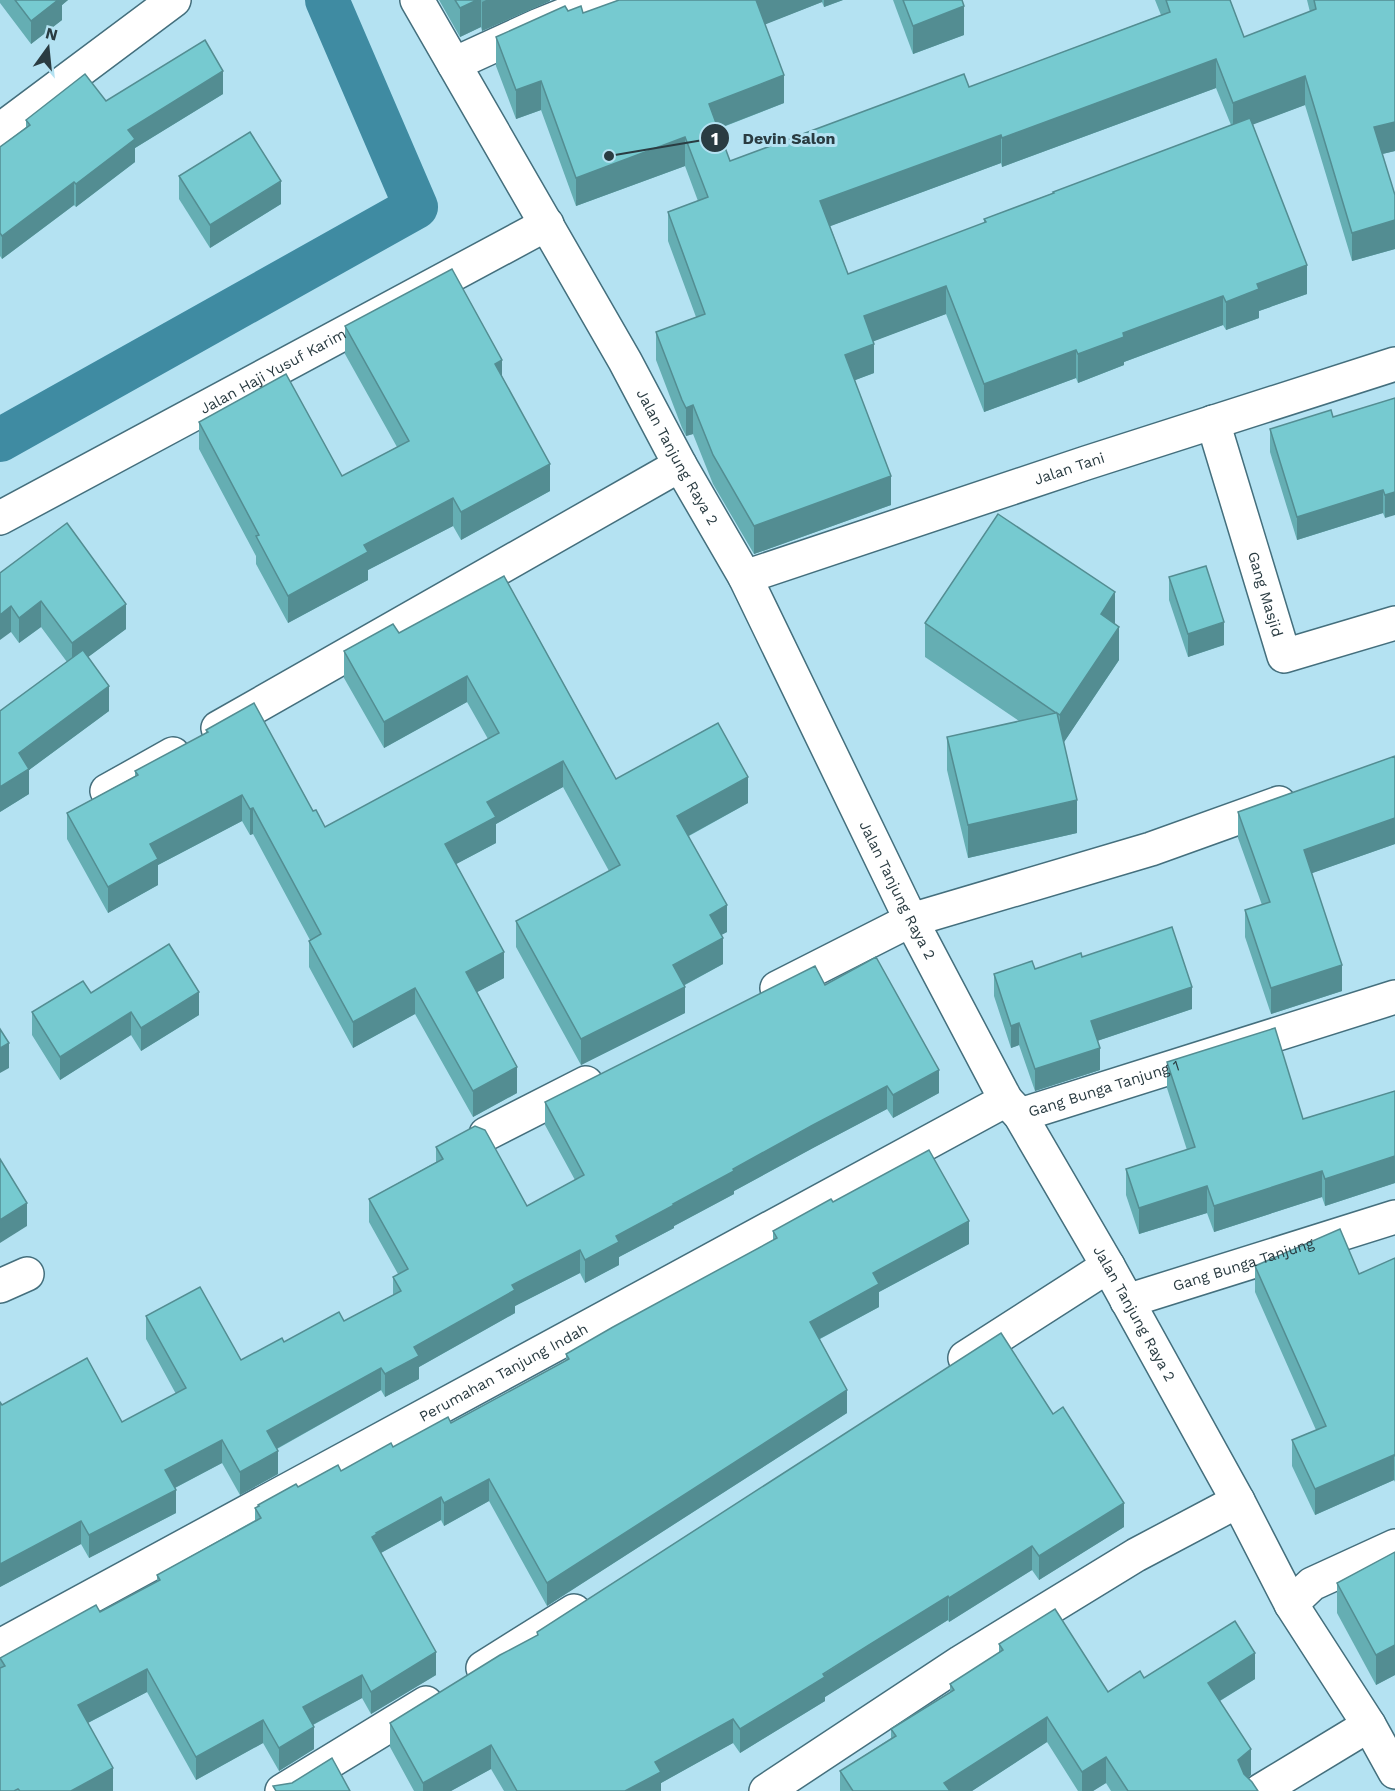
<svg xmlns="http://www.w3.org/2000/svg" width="1395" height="1791" viewBox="0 0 1395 1791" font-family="'Work Sans',sans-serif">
<rect width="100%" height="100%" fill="#b4e2f2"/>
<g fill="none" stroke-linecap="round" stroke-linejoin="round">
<!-- canal -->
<path stroke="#3f8ba2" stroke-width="44" d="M0,440L416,207L327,0"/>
<!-- street casing -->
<g stroke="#446f7d" stroke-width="36">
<g id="street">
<path d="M454,64L539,25L602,0"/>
<path d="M0,130L174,0"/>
<path id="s1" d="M1213,422L1284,656L1395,623"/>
<path id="s2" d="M0,518L547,224"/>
<path d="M218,728L680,465"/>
<path d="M107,791L173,754"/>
<path d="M777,988L911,920L1151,849L1279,803"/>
<path id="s3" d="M1020,1115L1395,997"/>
<path d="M486,1134L586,1083"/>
<path d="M0,1286L27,1274"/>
<path id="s4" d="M1127,1301L1395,1217"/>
<path d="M965,1358L1108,1266"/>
<path d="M1291,1604L1312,1584L1395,1546"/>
<path id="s5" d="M0,1646L1006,1100"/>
<path d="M483,1668L574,1611"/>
<path d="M282,1791L426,1703"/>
<path d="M766,1791L961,1662L1136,1555L1238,1501"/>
<path d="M1260,1791L1369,1725"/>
</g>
</g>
<!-- secondary casing -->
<g stroke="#446f7d" stroke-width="36">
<g id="secondary">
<path id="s6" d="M417,0L625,361L680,465L745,577L911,920L1006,1100L1020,1115L1108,1266L1238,1501L1291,1604L1369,1725L1395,1772"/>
<path id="s7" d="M745,577L1086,463L1395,364"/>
</g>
</g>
<!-- street -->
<use href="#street" stroke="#fff" stroke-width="33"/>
<!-- secondary -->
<use href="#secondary" stroke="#fff" stroke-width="33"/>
</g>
<!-- wall -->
<g fill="#65aeb3" fill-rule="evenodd">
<path d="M0,0H68L62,5V20L31,44L0,3Z"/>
<path d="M439,0H550V1L482,31L481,27L460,37Z"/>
<path d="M619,0H843L824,7L822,2L765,24L784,103L718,129L730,161L969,87L1161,15L1155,0H1230L1244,37L1310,12L1307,0H1395V151L1382,154L1395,195V249L1352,261L1305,105L1253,124L1307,294L1259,311V318L1226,330L1223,325L1124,362V365L1078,383L1076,378L984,412L946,314L873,341L874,373L855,380L891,505L754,554L713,484L693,434L686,436L682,428L656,360V332L696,317L668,241V212L698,201L685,166L576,206L541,110L516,119L496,66V37L568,11L583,13ZM1216,88L1231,125L1053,192V193L984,219V223L848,274L830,226L1001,163L1002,167Z"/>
<path d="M893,0H962L964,35L913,54Z"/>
<path d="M223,94L135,148V162L76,207L74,205L2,259L0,256V147L26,127V120L106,101Z"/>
<path d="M179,176L281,204L210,248L179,199Z"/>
<path d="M345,326L502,376L550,491L461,540L453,526L368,570V580L288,623L256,564V556L199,449V422L342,476L397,447L345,354Z"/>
<path d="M1395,398L1385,518L1383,513L1297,540L1270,452V429L1333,417Z"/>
<path d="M0,573L126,629L88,657L109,711L29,770V794L0,812L67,662L41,627L19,643L11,632Z"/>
<path d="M504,576L616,779L748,803L689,836L727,932L721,935L723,964L685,985V1013L581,1065L516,947V921L609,871L563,787L496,824V843L456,864L504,978L477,992L517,1093L473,1117L415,1014L353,1048L309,967V941L310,940L253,834L250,835L242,821L158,865V885L108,913L67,839V813L135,776V771L206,733V730L313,811L325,827L488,739L467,702L384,748L344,678V651L399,633Z"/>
<path d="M1169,577L1224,645L1188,657L1169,600Z"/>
<path d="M925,623L1115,624L1119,660L1064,742L1077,833L968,858L947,770V737L1019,721L925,657Z"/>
<path d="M1395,756V844L1312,873L1342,991L1271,1014L1245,937V910L1262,905L1238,838V812Z"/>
<path d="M1082,957L1192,1009L1097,1041L1100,1070L1035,1091L1019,1045L1011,1048L994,996V974L1035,969Z"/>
<path d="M825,985L939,1093L893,1118L887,1109L813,1148L734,1191V1194L674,1226V1228L619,1257V1265L585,1283L580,1273L515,1306V1313L419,1367V1379L385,1397L381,1390L277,1449L278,1474L240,1495L222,1463L175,1488L176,1513L89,1558L81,1544L0,1587V1402L2,1405L122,1422L176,1394L146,1339V1316L241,1360L284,1342L344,1321L393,1295V1277L398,1274L369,1222V1199L436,1162V1147L527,1206L575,1180L545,1125V1102Z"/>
<path d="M91,993L199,1015L141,1051L131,1035L60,1080L32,1035V1012Z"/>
<path d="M1167,1062L1303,1119L1395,1091V1183L1325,1206L1322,1197L1214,1232L1207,1213L1139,1234L1126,1195V1169L1187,1150L1167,1088Z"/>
<path d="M833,1202L969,1244L879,1292V1307L820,1339L847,1413L547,1606L489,1501L444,1526L441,1520L381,1553L436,1675L371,1714L362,1698L313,1725L314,1749L279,1771L263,1743L196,1780L147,1692L88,1723L113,1791H0V1658L100,1612L157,1582V1575L255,1520V1508L258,1507V1505L298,1487L341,1471L393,1447L451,1423L566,1361V1354L773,1240V1231Z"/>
<path d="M1395,1258V1482L1394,1480L1315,1515L1292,1466V1440L1316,1430L1255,1292V1266L1359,1274Z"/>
<path d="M1124,1527L1039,1580L1032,1570L949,1622L948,1620L869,1669L825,1697V1701L740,1753L733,1743L661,1783V1791H504L491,1769L451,1791H414L390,1747V1723L537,1635V1632Z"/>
<path d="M1395,1552V1675L1376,1685L1337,1613V1583Z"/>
<path d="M999,1644L1108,1692L1144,1678L1255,1679L1220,1701L1251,1775L1247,1778L1258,1791H1111L1106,1783L1093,1791H1078L1047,1742L972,1791H840V1771L891,1738V1729L950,1692V1684L999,1653Z"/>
</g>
<!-- shaded-wall -->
<g fill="#538d92">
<path d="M55,0H68L62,5V20L31,44V21Z"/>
<path d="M477,0H481V27L460,37V8Z"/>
<path d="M486,0H550V1L482,31V2Z"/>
<path d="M756,0H822V2L756,28Z"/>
<path d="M824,0H843L824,7Z"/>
<path d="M964,6V35L913,54V26Z"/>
<path d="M1216,59V88L1002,167V138Z"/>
<path d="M223,71V94L135,148V162L76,207V184L128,130Z"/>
<path d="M784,75V103L709,132V104Z"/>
<path d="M1305,76V105L1233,132V103Z"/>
<path d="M541,81V110L516,119V90Z"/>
<path d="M1395,122V151L1374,156V127Z"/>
<path d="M1001,135V163L820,230V201Z"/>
<path d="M685,137V166L576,206V178Z"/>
<path d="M281,181V204L210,248V225Z"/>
<path d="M74,182V205L2,259V236Z"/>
<path d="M1395,220V249L1352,261V233Z"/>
<path d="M1307,265V294L1259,311V318L1226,330V302L1257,284Z"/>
<path d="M946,286V314L864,345V316Z"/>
<path d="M1223,296V325L1124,362V365L1078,383V354L1123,333Z"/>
<path d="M874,344V373L845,384V355Z"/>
<path d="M1076,350V378L984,412V384Z"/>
<path d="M502,360V388L495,364Z"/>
<path d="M693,405V434L686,436V408Z"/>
<path d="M550,464V491L461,540V512Z"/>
<path d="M891,476V505L754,554V526Z"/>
<path d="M1383,490V513L1297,540V517Z"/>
<path d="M1395,492V515L1385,518V495Z"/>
<path d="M453,498V526L368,570V580L288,623V596L364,545Z"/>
<path d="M1115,592V626L1101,614Z"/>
<path d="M41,601V627L19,643V618Z"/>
<path d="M126,604V629L72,669V643Z"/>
<path d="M11,606V632L0,640V615Z"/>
<path d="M1224,622V645L1188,657V634Z"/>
<path d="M1119,627V660L1060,748V715Z"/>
<path d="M467,676V702L384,748V722Z"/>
<path d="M109,686V711L29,770V794L0,812V787L19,753Z"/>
<path d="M563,761V787L496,824V843L445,870V844L487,802Z"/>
<path d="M748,777V803L677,842V816Z"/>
<path d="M242,795V821L158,865V885L108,913V887L150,844Z"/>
<path d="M1077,800V833L968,858V825Z"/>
<path d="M253,808V834L250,835V809Z"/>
<path d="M1395,818V844L1304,876V850Z"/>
<path d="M727,905V932L710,941V915Z"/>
<path d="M723,938V964L673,991V965Z"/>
<path d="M504,952V978L466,998V972Z"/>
<path d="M1342,965V991L1271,1014V988Z"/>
<path d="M685,987V1013L581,1065V1039Z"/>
<path d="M1192,987V1009L1091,1043V1021Z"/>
<path d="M415,988V1014L353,1048V1022Z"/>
<path d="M199,992V1015L141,1051V1028Z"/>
<path d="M131,1012V1035L60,1080V1057Z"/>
<path d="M1019,1023V1045L1011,1048V1026Z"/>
<path d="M9,1043V1068L0,1073V1048Z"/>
<path d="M1100,1048V1070L1035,1091V1069Z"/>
<path d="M517,1067V1093L473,1117V1091Z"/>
<path d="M939,1070V1093L893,1118V1095Z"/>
<path d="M887,1086V1109L813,1148L734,1191V1194L674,1226V1228L619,1257V1265L585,1283V1260L616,1236L733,1169L813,1125Z"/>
<path d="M1395,1156V1183L1325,1206V1179Z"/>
<path d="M1322,1171V1197L1214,1232V1206Z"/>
<path d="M1207,1186V1213L1139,1234V1208Z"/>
<path d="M27,1203V1226L0,1243V1220Z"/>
<path d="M969,1221V1244L879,1292V1307L810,1344V1322L873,1273Z"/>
<path d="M580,1250V1273L515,1306V1313L419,1367V1379L385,1397V1374L414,1347L512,1285Z"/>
<path d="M381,1368V1390L267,1454V1431Z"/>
<path d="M847,1390V1413L547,1606V1583Z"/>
<path d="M222,1440V1463L165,1493V1470Z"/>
<path d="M278,1451V1474L240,1495V1472Z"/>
<path d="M1394,1455V1480L1315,1515V1489Z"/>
<path d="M489,1479V1501L444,1526V1503Z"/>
<path d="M176,1490V1513L89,1558V1535Z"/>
<path d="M441,1497V1520L377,1555L372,1537L376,1533Z"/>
<path d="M1124,1503V1527L1039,1580V1556Z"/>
<path d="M81,1521V1544L0,1587V1564Z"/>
<path d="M1032,1546V1570L949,1622V1598Z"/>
<path d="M948,1596V1620L825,1697V1701L740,1753V1729L869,1645Z"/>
<path d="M1395,1645V1675L1376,1685V1655Z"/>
<path d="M436,1652V1675L371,1714V1692Z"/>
<path d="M1255,1653V1679L1208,1708V1683Z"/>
<path d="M147,1669V1692L78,1728V1705Z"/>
<path d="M362,1675V1698L303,1730V1707Z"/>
<path d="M1047,1717V1742L972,1791H944V1783Z"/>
<path d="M733,1719V1743L661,1783V1791H625L655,1762Z"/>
<path d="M263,1720V1743L196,1780V1757Z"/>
<path d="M314,1727V1749L279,1771V1748Z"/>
<path d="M491,1745V1769L451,1791H423V1783Z"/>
<path d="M1251,1749V1775L1238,1786V1760Z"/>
<path d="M1106,1757V1783L1093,1791H1082V1772Z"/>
<path d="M113,1768V1791H71Z"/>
</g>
<!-- building -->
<g fill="#76cad0" stroke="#538d92" stroke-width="1.5">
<path d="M15,0H58L31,21Z"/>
<path d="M455,0H477L460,8Z"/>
<path d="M619,0H756L784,75L709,104L730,161L964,74L969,87L1170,12L1166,0H1230L1244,37L1316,9L1314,0H1395V122L1374,127L1395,195V220L1352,233L1305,76L1233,103L1216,59L1002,138L1001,135L820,201L848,274L986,222L984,219L1054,193L1053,192L1250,118L1307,265L1257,284L1259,289L1226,302L1223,296L1123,333L1124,337L1078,354L1076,350L984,384L946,286L864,316L874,344L845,355L891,476L754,526L713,455L693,405L686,408L682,400L656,332L705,314L668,212L708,197L685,137L576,178L541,81L516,90L496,37L565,6L568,11L581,6L583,13Z"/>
<path d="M903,0H962L964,6L913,26Z"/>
<path d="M205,40L223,71L128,130L135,139L76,184L74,182L2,236L0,233V147L30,125L26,120L85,74L106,101Z"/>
<path d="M250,132L281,181L210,225L179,176Z"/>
<path d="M452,269L502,360L495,364L550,464L461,512L453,498L364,545L368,552L288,596L256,536L259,535L199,422L286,374L342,476L409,441L345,326Z"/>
<path d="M1395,398V492L1385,495L1383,490L1297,517L1270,429L1331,410L1333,417Z"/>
<path d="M998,514L1115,592L1101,614L1119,627L1060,715L1057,713L1077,800L968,825L947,737L1056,713L925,623Z"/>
<path d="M67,523L126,604L72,643L41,601L19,618L11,606L0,615V573Z"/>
<path d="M1206,566L1224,622L1188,634L1169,577Z"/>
<path d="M504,576L616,779L718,723L748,777L677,816L727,905L710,915L723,938L673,965L685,987L581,1039L516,921L620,865L563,761L487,802L496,817L445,844L504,952L466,972L517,1067L473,1091L415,988L353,1022L309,941L321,934L253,808L250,809L242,795L150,844L158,859L108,887L67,813L138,775L135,771L208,732L206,730L254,703L313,811L316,810L325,827L499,733L467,676L384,722L344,651L393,624L399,633Z"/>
<path d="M83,650L109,686L19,753L29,769L0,787V711Z"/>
<path d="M1395,756V818L1304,850L1342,965L1271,988L1245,910L1270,902L1238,812Z"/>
<path d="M1172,927L1192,987L1091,1021L1100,1048L1035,1069L1019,1023L1011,1026L994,974L1032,961L1035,969L1081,953L1082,957Z"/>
<path d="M169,944L199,992L141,1028L131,1012L60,1057L32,1012L83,981L91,993Z"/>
<path d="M876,957L939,1070L893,1095L887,1086L813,1125L733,1169L734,1171L673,1204L674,1205L616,1236L619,1242L585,1260L580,1250L512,1285L515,1290L414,1347L419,1356L385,1374L381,1368L267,1431L278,1451L240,1472L222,1440L165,1470L176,1490L89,1535L81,1521L0,1564V1402L2,1405L87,1358L122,1422L186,1388L146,1316L200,1287L241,1360L282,1338L284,1342L339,1312L344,1321L401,1291L393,1277L408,1269L369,1199L443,1159L436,1147L475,1126L485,1130L527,1206L584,1175L545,1102L815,966L825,985Z"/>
<path d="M1275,1028L1303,1119L1395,1091V1156L1325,1179L1322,1171L1214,1206L1207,1186L1139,1208L1126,1169L1195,1147L1167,1062Z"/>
<path d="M0,1029L9,1043L0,1048Z"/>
<path d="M929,1150L969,1221L873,1273L879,1284L810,1322L847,1390L547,1583L489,1479L444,1503L441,1497L376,1533L377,1534L372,1537L436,1652L371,1692L362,1675L303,1707L314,1727L279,1748L263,1720L196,1757L147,1669L78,1705L113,1768L71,1791H20L18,1789L14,1791H0V1668L5,1666L0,1658L96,1605L100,1612L160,1580L157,1575L261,1518L255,1508L259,1506L258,1505L296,1484L298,1487L338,1465L341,1471L391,1443L393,1447L448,1417L451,1423L569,1359L566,1354L613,1327L777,1238L773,1231L831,1199L833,1202Z"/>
<path d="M0,1159L27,1203L0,1220Z"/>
<path d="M1340,1229L1359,1274L1395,1258V1456L1394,1455L1315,1489L1292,1440L1326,1426L1255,1266Z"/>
<path d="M1001,1333L1053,1414L1063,1407L1124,1503L1039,1556L1032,1546L949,1598L948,1596L869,1645L823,1674L825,1677L740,1729L733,1719L655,1762L661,1772L625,1791H517L491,1745L423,1783L390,1723L500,1655L538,1635L537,1632Z"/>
<path d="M1395,1552V1645L1376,1655L1337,1583Z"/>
<path d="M1055,1609L1108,1692L1140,1671L1144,1678L1235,1621L1255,1653L1208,1683L1251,1749L1238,1760L1244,1774L1252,1782L1258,1791H1128L1106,1757L1082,1772L1047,1717L944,1783L950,1791H853L840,1771L896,1736L891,1729L954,1690L950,1684L1003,1650L999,1644Z"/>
<path d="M332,1758L350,1791H276L273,1786L292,1783Z"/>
</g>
<g text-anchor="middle" stroke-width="6" stroke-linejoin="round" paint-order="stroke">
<!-- street labels -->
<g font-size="15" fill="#2a3c42" stroke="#b4e2f2">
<text dy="5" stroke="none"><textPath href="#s2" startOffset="310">Jalan Haji Yusuf Karim</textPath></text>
<text dy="5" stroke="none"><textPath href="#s6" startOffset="526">Jalan Tanjung Raya 2</textPath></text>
<text dy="5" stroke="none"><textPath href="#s7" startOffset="342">Jalan Tani</textPath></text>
<text dy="5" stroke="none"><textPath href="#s1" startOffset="180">Gang Masjid</textPath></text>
<text dy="5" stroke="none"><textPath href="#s6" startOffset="1012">Jalan Tanjung Raya 2</textPath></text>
<text dy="5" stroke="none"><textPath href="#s3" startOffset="88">Gang Bunga Tanjung 1</textPath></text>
<text dy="5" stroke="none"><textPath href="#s4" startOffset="122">Gang Bunga Tanjung</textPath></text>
<text dy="5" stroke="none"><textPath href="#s6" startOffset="1498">Jalan Tanjung Raya 2</textPath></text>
<text dy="5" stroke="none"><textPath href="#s5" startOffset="573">Perumahan Tanjung Indah</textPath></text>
</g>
</g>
<!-- callouts -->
<path fill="none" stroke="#2a3c42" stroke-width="2" d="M609 156L715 138"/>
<g fill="#2a3c42" stroke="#b4e2f2" stroke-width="2">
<circle cx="609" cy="156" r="6"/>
<circle cx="715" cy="138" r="15"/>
</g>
<g font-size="18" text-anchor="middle" font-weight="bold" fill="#fff">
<text x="715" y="145">1</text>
</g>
<g font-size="16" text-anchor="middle" font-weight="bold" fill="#2a3c42" stroke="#b4e2f2" stroke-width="6" stroke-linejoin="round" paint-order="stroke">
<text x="789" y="144">Devin Salon</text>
</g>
<!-- north arrow -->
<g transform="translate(48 48) rotate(15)" stroke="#b4e2f2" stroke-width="4.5" paint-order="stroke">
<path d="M0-4.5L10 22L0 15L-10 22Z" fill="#2a3c42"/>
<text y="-9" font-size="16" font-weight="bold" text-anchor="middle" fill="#2a3c42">N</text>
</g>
</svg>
